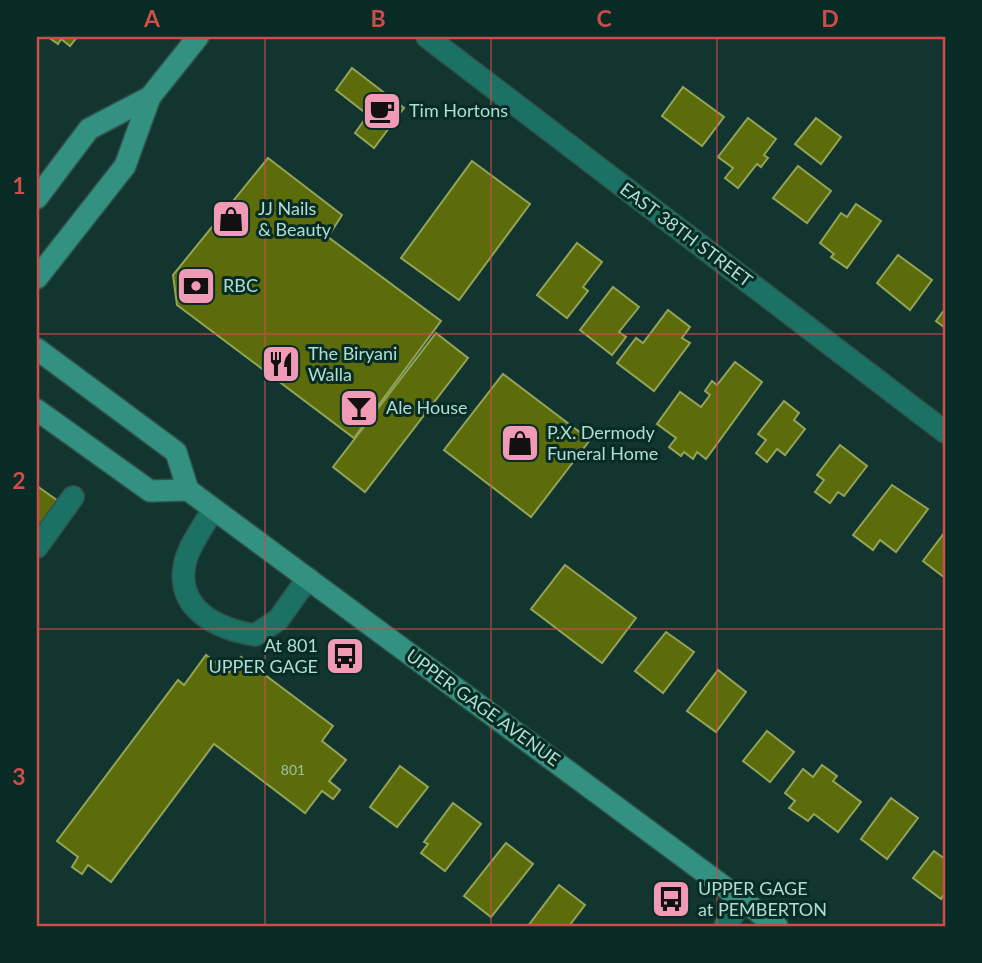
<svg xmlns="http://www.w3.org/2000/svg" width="982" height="963" viewBox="0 0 982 963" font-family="Lato,sans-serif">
<rect width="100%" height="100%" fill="#13352f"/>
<!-- building -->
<g fill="#5c6c0b" stroke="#93a459" stroke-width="2">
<path d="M48,37H77L70,46L61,39L58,44Z"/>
<path d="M352,68L404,108L374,148L355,133L368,115L336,90Z"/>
<path d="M683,87L724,117L702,146L662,116Z"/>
<path d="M748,118L776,139L764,155L768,158L761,167L757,164L738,188L725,178L733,168L718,157Z"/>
<path d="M816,118L841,137L821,164L795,144Z"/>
<path d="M268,158L342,215L328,237L441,321L354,438L177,305L173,275Z"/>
<path d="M472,161L530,204L459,300L401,258Z"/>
<path d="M798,166L831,191L807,223L773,198Z"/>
<path d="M856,204L881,221L847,268L831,257L834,254L820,243L841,213L847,217Z"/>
<path d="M577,243L602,262L583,287L588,291L567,318L537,295Z"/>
<path d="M898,255L932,280L910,310L877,283Z"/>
<path d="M613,287L639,307L619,332L626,337L612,355L580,330Z"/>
<path d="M945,309V328L936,321Z"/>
<path d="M668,310L690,327L682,338L690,343L654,391L617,363L636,338L643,343Z"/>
<path d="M436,333L468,358L365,492L333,467Z"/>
<path d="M735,362L762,382L706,459L697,452L693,459L684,452L681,456L669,447L676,438L657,424L680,392L701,407L710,395L705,391L712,381L717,385Z"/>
<path d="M503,374L590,440L531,517L444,450Z"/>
<path d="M784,401L799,413L794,420L805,429L785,455L777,449L767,462L756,453L766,440L758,434Z"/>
<path d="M840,445L867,466L844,496L838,492L830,503L815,492L824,480L817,475Z"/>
<path d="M892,485L928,509L896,552L880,540L873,550L853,535Z"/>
<path d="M37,486L61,503L37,536Z"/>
<path d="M945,532V578L923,561Z"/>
<path d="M565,565L636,618L602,663L531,609Z"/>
<path d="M666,632L694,652L663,693L635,671Z"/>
<path d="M206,655L229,672L241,657L333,726L322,741L346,760L329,781L340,790L333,799L322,791L305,813L214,744L111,882L88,865L82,874L72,867L78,857L57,841L178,680L184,685Z"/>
<path d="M718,670L746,692L716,732L687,711Z"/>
<path d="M767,731L794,752L770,782L743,761Z"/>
<path d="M822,765L837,776L833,781L861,802L838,832L814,814L808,821L789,808L795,801L785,793L803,769L813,777Z"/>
<path d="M400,766L428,787L397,827L370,807Z"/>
<path d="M891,798L918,818L887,859L861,839Z"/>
<path d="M453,803L481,824L445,871L421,853L428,844L424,842Z"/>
<path d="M506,843L533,864L491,917L464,896Z"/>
<path d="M934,851L945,859V893L941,899L913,878Z"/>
<path d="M559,885L585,905L569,926H528Z"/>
</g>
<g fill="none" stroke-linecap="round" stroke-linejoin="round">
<!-- minor casing -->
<g stroke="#31524c" stroke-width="24">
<g id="minor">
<path d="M427,37L945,432"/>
<path d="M213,509C205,524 188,547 185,563C175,609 217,629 255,635L278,620L308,578"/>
<path d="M37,547L73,497"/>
<path d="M725,926L743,901"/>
</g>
</g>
<!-- major casing -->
<g stroke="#31524c" stroke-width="24">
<g id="major">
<path d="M37,198L89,129L150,97"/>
<path d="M37,278L125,166L150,97L198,37"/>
<path d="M37,349L176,452L188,490L777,926"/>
<path d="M37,410L150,491L188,490"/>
</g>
</g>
<!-- minor -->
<use href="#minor" stroke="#1b7264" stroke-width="21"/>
<!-- major -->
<use href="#major" stroke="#329181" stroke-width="21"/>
</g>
<!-- grid -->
<path fill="none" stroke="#ce4c4a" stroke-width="2" stroke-opacity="0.55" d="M265,37V926M491,37V926M717,37V926M37,334H945M37,629H945"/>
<!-- icons -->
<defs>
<g id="cafe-square" transform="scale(2.0125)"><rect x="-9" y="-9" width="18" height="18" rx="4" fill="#f09ab5" stroke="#082b25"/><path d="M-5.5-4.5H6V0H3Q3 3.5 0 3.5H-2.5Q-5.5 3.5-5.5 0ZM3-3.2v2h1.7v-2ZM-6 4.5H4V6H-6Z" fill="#111"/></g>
<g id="shop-square" transform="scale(2.0125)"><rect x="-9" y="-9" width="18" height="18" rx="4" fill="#f09ab5" stroke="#082b25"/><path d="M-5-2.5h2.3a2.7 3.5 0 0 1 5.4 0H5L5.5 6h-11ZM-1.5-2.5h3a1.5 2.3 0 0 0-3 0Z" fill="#111"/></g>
<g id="bank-square" transform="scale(2.0125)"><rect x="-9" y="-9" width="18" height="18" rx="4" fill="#f09ab5" stroke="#082b25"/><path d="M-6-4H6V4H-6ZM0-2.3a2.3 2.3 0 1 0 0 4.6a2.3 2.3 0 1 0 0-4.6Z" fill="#111"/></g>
<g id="restaurant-square" transform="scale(2.0125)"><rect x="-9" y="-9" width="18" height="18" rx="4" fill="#f09ab5" stroke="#082b25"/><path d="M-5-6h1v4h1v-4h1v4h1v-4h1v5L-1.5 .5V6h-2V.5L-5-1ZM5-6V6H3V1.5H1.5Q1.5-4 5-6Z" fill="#111"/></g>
<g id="bar-square" transform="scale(2.0125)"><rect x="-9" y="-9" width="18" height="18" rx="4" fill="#f09ab5" stroke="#082b25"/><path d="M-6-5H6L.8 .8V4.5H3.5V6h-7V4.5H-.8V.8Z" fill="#111"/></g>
<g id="bus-square" transform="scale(2.0125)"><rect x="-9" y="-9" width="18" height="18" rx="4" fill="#f09ab5" stroke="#082b25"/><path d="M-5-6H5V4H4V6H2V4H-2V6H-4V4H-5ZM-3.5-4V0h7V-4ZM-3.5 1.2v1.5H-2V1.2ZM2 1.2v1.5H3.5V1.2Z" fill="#111"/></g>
</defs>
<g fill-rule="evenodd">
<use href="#cafe-square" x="382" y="111"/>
<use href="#shop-square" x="231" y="219"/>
<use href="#bank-square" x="196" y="286"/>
<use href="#restaurant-square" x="281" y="364"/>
<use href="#bar-square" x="359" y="408"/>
<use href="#shop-square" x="520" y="443"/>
<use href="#bus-square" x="345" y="656"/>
<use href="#bus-square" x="671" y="899"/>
</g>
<g text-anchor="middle" stroke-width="6" stroke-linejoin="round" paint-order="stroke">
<!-- number labels -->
<g font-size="14" fill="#9ac2a1">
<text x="293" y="775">801</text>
</g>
<!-- poi labels -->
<g font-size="18" fill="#afded3" stroke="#082b25" text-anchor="start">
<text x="409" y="117">Tim Hortons</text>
<text x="258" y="215">JJ Nails<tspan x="258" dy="21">&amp; Beauty</tspan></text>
<text x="223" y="292">RBC</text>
<text x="308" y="360">The Biryani<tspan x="308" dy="21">Walla</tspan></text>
<text x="386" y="414">Ale House</text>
<text x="547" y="439">P.X. Dermody<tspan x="547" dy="21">Funeral Home</tspan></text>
<text x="318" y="652" text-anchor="end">At 801<tspan x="318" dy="21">UPPER GAGE</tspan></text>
<text x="698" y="895">UPPER GAGE<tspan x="698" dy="21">at PEMBERTON</tspan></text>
</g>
<!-- street labels -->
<g font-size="18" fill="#afded3" stroke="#082b25">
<text transform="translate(686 235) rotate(37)" y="6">EAST 38TH STREET</text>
<text transform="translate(483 708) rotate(36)" y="6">UPPER GAGE AVENUE</text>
</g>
</g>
<!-- border -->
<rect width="982" height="963" fill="none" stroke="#082b25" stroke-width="77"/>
<rect x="38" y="38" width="906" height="887" fill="none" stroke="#ce4c4a" stroke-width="2.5"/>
<g font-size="23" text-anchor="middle" font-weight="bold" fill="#ce4c4a">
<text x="152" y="27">A</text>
<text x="378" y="27">B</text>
<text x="604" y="27">C</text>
<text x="830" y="27">D</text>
<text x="19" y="194">1</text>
<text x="19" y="489">2</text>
<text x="19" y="785">3</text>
</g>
</svg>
